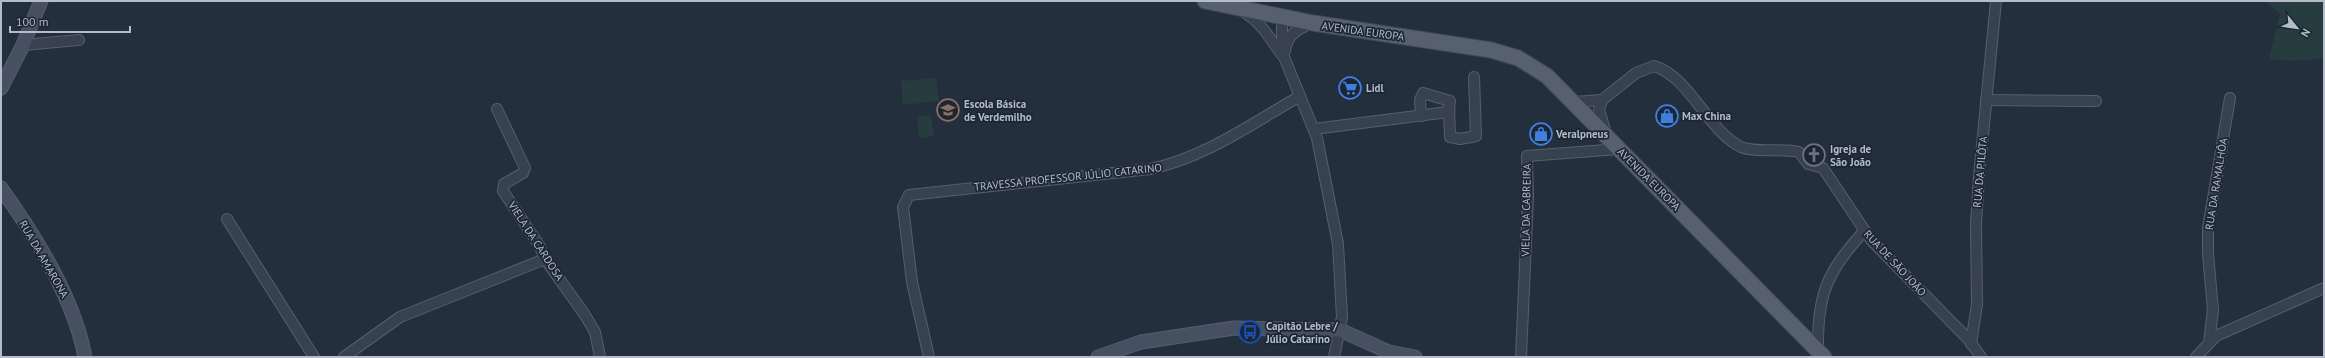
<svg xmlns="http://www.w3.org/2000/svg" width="2325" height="358" viewBox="0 0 2325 358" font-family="'PT Sans',sans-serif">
<rect width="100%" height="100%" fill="#242f3e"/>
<!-- green -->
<g fill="#263c3f">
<path d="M2265,1H2324V56L2320,59L2292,61L2269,59L2280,14Z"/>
<path d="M936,78L939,101L903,105L901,81Z"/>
<path d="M931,115L934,136L919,138L917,117Z"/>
</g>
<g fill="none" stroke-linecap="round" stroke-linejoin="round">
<!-- street casing -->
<g stroke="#565f6c" stroke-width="12">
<g id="street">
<path d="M1244,12C1262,23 1270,39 1282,55"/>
<path d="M1282,18V52L1317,138L1338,244L1342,317L1334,357"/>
<path d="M23,45L79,40"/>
<path d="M1285,51C1287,34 1298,29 1312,23"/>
<path d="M1602,100L1599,110L1606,133"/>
<path d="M1986,100L2096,101"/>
<path d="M1574,102L1602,100L1636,73L1654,66C1690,77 1707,130 1741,147C1755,153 1782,148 1799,152L1808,164L1823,168L1871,240L1969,340L1981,357"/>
<path d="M497,109L525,168L523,173L504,184L503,191L539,245L545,259L585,315L595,332L600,357"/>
<path d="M1421,116L1420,100L1423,93L1450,101C1448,113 1450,124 1450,137L1460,139L1476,136L1474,77"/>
<path d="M1314,129L1448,112"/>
<path d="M227,219L314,357"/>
<path d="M2209,343L2213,310L2208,254V228L2230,98"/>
<path d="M1971,344L1977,304L1976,224L1979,176L1996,1"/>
<path d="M1818,351C1817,293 1827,273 1864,231"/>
<path d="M344,357L400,317L545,259"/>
<path d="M929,357L912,282L903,207L909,195L1150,169C1204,158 1253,123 1300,96"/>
<path d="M1521,357L1528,196L1527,156L1619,149"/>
<path d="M2196,357L2216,336L2324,288"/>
</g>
</g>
<!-- secondary casing -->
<g stroke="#565f6c" stroke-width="15">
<g id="secondary">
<path d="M1,88L23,45L41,1"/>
<path d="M1,188C36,237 74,298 85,357"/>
<path d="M1098,357L1141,342L1234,328L1340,330L1389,352L1415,357"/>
</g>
</g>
<!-- primary casing -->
<g stroke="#414a57" stroke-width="17">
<path id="primary" d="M1205,1L1313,23L1491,50L1518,58L1547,76L1824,357"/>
</g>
<!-- street -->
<use href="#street" stroke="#38414e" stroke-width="10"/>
<!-- secondary -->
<use href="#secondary" stroke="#465061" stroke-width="13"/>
<!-- primary -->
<use href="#primary" stroke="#56606e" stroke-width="15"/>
</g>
<!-- icons -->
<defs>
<g id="supermarket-ring" transform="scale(1.15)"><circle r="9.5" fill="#1d2633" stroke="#3f7fe0" stroke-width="1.5"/><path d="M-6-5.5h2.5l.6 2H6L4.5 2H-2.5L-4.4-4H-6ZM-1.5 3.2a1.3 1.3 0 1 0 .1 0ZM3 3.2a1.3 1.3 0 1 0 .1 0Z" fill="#3f7fe0"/></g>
<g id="school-ring" transform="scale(1.15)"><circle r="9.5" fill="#1d2633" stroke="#8d6e63" stroke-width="1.5"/><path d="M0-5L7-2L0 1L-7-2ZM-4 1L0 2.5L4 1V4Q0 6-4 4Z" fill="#8d6e63"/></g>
<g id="shop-ring" transform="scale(1.15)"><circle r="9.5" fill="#1d2633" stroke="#3f7fe0" stroke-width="1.5"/><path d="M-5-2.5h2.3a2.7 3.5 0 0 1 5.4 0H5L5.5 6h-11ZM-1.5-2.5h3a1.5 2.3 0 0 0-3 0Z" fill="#3f7fe0"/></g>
<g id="church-ring" transform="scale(1.15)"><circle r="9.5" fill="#1d2633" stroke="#6b7280" stroke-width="1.5"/><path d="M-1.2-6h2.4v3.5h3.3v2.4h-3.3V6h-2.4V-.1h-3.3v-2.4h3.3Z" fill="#6b7280"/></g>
<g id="bus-ring" transform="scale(1.15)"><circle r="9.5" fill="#1d2633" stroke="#1a4fb4" stroke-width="1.5"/><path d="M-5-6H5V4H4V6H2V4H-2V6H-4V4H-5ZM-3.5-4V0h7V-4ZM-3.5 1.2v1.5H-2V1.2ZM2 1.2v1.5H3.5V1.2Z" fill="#1a4fb4"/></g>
</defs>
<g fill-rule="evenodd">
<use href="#supermarket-ring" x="1350" y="88"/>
<use href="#school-ring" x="948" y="110"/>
<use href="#shop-ring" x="1667" y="116"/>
<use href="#shop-ring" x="1541" y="134"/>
<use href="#church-ring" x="1814" y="155"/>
<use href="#bus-ring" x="1250" y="332"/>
</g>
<g text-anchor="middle" stroke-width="3.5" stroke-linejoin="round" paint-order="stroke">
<!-- street labels -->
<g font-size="11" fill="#b4bcc9" stroke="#1d2633">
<text transform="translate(1363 31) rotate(8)" y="4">AVENIDA EUROPA</text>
<text transform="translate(1980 172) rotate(-85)" y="4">RUA DA PILÔTA</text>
<text transform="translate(1068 177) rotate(-6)" y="4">TRAVESSA PROFESSOR JÚLIO CATARINO</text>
<text transform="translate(1649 179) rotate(45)" y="4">AVENIDA EUROPA</text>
<text transform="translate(2216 184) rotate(-81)" y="4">RUA DA RAMALHÔA</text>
<text transform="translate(1526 210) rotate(-89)" y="4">VIELA DA CABREIRA</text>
<text transform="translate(536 241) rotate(57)" y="4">VIELA DA CARDOSA</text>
<text transform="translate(44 259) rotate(60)" y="4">RUA DA AMARONA</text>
<text transform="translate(1895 263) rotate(47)" y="4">RUA DE SÃO JOÃO</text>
</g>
<!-- poi labels -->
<g font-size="11" font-weight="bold" fill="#b4bcc9" stroke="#1d2633" text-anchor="start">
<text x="1366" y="92">Lidl</text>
<text x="964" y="108">Escola Básica<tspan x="964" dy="13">de Verdemilho</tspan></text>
<text x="1682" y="120">Max China</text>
<text x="1556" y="138">Veralpneus</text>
<text x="1830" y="153">Igreja de<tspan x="1830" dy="13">São João</tspan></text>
<text x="1266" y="330">Capitão Lebre /<tspan x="1266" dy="13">Júlio Catarino</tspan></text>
</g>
</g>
<!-- border -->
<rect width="2325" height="358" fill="none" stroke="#b4bcc9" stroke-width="4"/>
<!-- north arrow -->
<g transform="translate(2297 28) rotate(120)" stroke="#1d2633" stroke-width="3" paint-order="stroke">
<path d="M0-3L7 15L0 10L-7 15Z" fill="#b4bcc9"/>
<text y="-6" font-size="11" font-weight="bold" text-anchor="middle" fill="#b4bcc9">N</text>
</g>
<!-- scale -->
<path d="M10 26v6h120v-6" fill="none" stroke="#b4bcc9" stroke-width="2"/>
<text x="16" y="26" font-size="12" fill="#b4bcc9" stroke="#1d2633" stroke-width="3" paint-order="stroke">100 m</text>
</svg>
